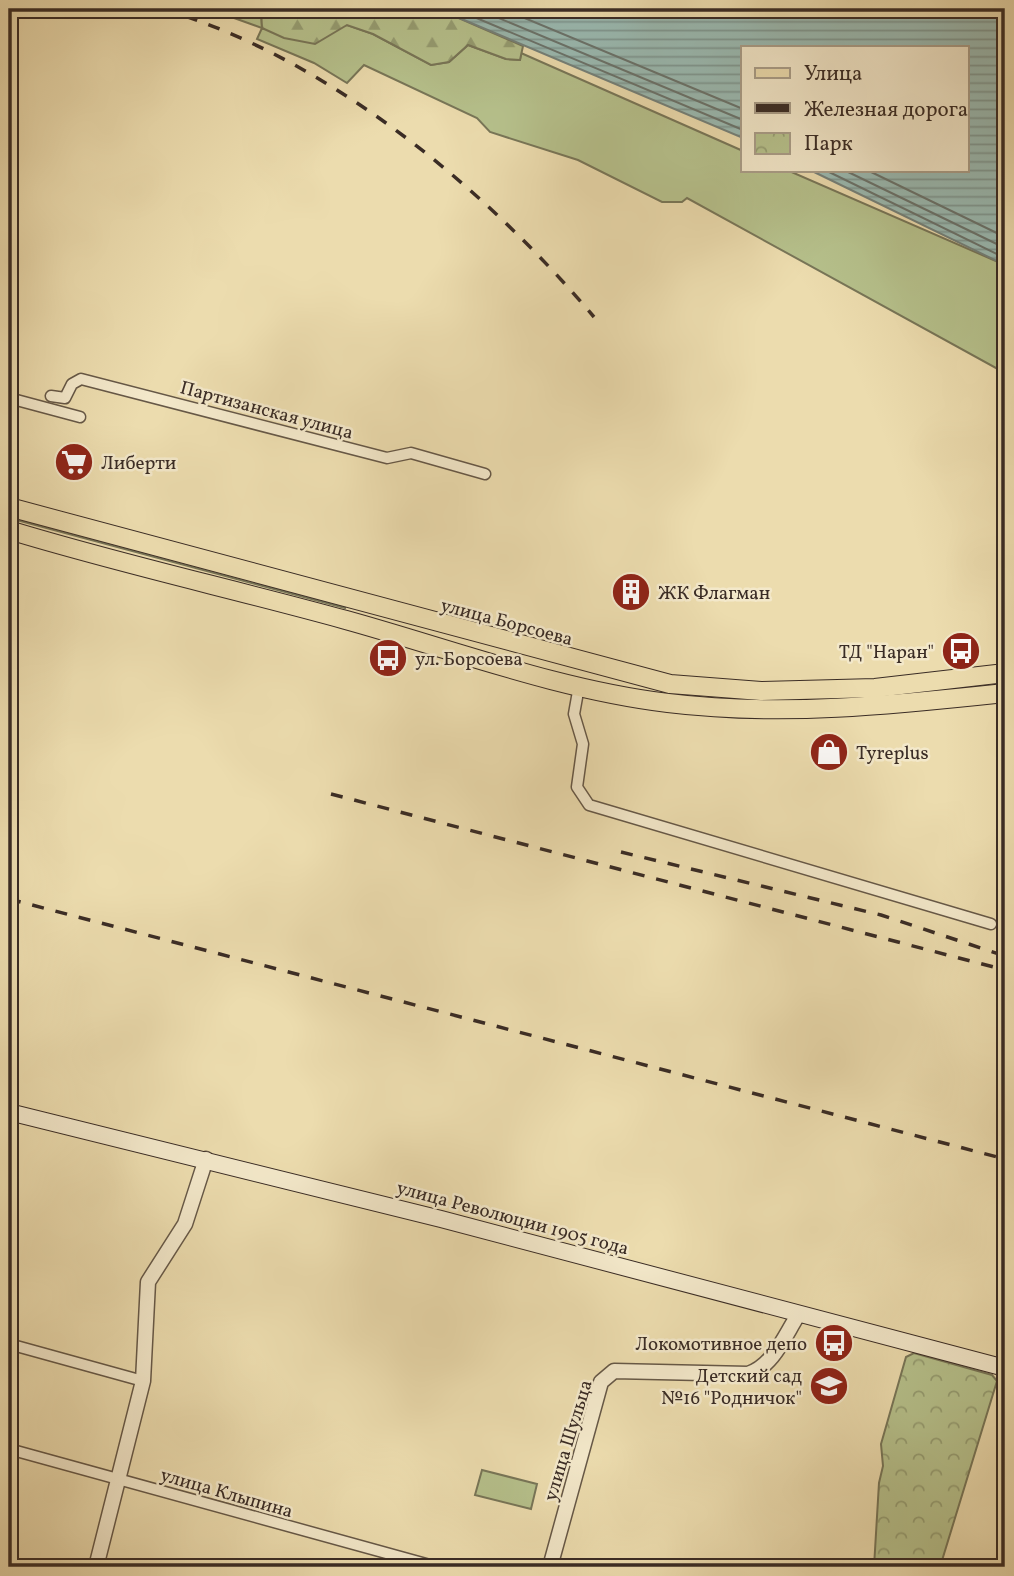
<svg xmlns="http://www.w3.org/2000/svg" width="1014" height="1576" viewBox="0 0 1014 1576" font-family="Vollkorn,serif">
<defs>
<pattern id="forest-firs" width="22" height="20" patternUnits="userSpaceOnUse" patternTransform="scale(1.75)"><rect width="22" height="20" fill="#b6c18c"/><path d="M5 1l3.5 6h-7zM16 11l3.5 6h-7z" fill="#959d72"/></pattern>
<pattern id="park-crowns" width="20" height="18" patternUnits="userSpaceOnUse" patternTransform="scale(1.75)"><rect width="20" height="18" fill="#b6c18c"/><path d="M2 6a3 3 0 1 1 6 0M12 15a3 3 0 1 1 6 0" fill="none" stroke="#959d72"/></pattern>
<pattern id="water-rules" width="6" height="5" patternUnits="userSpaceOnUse" patternTransform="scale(1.75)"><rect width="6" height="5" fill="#9abab2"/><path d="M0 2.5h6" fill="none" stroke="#7f9791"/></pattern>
</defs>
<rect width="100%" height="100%" fill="#ecdcae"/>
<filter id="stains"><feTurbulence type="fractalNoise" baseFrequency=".00286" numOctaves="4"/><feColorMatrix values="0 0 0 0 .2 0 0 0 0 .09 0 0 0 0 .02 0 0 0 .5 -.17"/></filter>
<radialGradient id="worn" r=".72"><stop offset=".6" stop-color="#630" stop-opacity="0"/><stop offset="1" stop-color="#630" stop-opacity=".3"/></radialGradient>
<!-- grass -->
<g fill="#b6c18c" stroke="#787658" stroke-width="2">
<path d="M209,9H261L262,29L347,25L373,34L431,65L449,62L468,45L506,59L520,60L521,53L743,151V170H787L1005,265V373L687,198L682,202H662L578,160L490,132L477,118L364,65L347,83L314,63L257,39L262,28Z"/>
<path d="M9,514L346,604L345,608L9,518Z"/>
<path d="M482,1470L537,1484L531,1509L475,1495Z"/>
</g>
<!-- forest -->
<path fill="url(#forest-firs)" stroke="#787658" stroke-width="2" d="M261,9H319L337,15L340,9H438L523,46L520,60L506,59L468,45L449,62L431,65L373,34L347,25L315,44L284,38L262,28Z"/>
<!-- park -->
<path fill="url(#park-crowns)" stroke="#787658" stroke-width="2" d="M914,1353L992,1375L997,1381L940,1567H874L879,1483L883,1466L881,1444L906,1357Z"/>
<!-- water -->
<path fill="url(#water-rules)" stroke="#74817a" stroke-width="2" d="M438,9H1005V265L810,170H967V47H743V138Z"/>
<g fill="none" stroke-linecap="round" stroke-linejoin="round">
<!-- shore -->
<g stroke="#6a736c" stroke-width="2">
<path d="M455,9L743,130"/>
<path d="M477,9L743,120"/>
<path d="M503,9L743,109"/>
<path d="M825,170L1005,258"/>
<path d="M844,170L1005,248"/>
<path d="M867,170L1005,237"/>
</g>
<!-- minor casing -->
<g stroke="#665847" stroke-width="13">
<g id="minor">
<path d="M51,396L65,398L72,384L81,379L387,458L411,453L485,474"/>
<path d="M9,398L80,417"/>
<path d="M579,686L574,714L583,744L577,787L589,805L991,924"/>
<path d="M9,1344L143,1381"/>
<path d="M9,1449L437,1567"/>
</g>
</g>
<!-- tertiary casing -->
<g stroke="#665847" stroke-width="17">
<g id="tertiary">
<path d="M96,1567L143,1381L148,1282L185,1224L206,1159"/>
<path d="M550,1567L601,1382L614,1371L748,1374C773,1366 784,1337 798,1315"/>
</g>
</g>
<!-- secondary casing -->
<g stroke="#3a2c25" stroke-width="18">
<path id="secondary" d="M9,1112L441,1219L1005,1368"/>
</g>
<!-- primary casing -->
<g stroke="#3a2c25" stroke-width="20">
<g id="primary">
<path d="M9,507L670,684L761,691L875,688L1005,673"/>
<path d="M9,530C120,564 234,589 346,620C451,649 559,690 668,703C781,717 893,705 1005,693"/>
</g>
</g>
<!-- minor -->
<use href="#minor" stroke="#f3e8ca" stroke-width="10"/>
<!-- tertiary -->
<use href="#tertiary" stroke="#f3e8ca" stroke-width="14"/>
<!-- secondary -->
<use href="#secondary" stroke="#f3e8ca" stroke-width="16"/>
<!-- primary -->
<use href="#primary" stroke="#ecdcae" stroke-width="18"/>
<!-- rail -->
<g stroke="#3a2c25" stroke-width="3.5" stroke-dasharray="12 12" stroke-linecap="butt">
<path d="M163,9C328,58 484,187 594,317"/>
<path d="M331,794L1005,970"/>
<path d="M621,852L881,915L1005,956"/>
<path d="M9,899L1005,1159"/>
</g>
</g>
<!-- icons -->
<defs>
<g id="supermarket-disc" transform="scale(2.0125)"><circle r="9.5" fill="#8f2418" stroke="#f3e8ca"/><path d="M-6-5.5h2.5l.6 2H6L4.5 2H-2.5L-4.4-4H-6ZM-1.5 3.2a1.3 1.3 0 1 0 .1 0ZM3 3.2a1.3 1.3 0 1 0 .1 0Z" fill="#fff"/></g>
<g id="building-disc" transform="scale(2.0125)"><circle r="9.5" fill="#8f2418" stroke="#f3e8ca"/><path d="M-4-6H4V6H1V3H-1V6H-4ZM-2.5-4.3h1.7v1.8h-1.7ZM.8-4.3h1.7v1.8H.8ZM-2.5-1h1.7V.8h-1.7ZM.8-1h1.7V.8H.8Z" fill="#fff"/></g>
<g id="bus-disc" transform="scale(2.0125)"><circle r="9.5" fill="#8f2418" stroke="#f3e8ca"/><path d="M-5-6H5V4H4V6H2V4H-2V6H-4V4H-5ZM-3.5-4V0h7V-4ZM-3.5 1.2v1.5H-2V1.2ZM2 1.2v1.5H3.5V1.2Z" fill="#fff"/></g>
<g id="shop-disc" transform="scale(2.0125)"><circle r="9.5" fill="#8f2418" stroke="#f3e8ca"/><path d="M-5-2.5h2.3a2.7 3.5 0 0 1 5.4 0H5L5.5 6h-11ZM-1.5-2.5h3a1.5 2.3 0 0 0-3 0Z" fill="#fff"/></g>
<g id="school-disc" transform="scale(2.0125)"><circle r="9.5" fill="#8f2418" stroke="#f3e8ca"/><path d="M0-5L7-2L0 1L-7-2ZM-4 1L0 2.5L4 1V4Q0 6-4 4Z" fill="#fff"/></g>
</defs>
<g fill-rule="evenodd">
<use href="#supermarket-disc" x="74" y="462"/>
<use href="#building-disc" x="631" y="592"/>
<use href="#bus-disc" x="961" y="651"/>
<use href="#bus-disc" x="388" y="658"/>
<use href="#shop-disc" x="829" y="752"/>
<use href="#bus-disc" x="834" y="1343"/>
<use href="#school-disc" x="829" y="1386"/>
</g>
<g text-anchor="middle" stroke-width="5" stroke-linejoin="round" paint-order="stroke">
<!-- street labels -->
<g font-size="19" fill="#3a2c25" stroke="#f3e8ca">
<text transform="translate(267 409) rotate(15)" y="7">Партизанская улица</text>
<text transform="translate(507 621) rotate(15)" y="7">улица Борсоева</text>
<text transform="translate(513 1217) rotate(15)" y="7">улица Революции 1905 года</text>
<text transform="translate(567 1440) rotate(-73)" y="7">улица Шульца</text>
<text transform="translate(227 1492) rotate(16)" y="7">улица Клыпина</text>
</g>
<!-- poi labels -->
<g font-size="19" fill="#3a2c25" stroke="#f3e8ca" text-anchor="start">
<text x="101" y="469">Либерти</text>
<text x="658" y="599">ЖК Флагман</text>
<text x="934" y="658" text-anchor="end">ТД "Наран"</text>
<text x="415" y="665">ул. Борсоева</text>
<text x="856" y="759">Tyreplus</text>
<text x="807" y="1350" text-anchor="end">Локомотивное депо</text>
<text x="802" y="1382" text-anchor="end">Детский сад<tspan x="802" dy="22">№16 "Родничок"</tspan></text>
</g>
</g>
<!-- margin -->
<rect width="1014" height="1576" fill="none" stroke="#ecdcae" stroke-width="35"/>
<rect x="10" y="10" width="993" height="1555" fill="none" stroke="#3a2c25" stroke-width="3.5"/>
<rect x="18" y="18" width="979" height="1541" fill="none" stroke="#3a2c25" stroke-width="2"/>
<!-- legend -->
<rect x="741" y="46" width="228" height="126" fill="#f3e8ca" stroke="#a99d88" stroke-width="2"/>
<rect x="755" y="68" width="35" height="10" fill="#ecdcae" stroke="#a99d88" stroke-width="2"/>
<text x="804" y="80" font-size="21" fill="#3a2c25">Улица</text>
<rect x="755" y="103" width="35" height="10" fill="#3a2c25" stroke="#a99d88" stroke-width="2"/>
<text x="804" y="116" font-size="21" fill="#3a2c25">Железная дорога</text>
<rect x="755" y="133" width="35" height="21" fill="url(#park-crowns)" stroke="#a99d88" stroke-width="2"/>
<text x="804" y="150" font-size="21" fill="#3a2c25">Парк</text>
<rect width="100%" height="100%" filter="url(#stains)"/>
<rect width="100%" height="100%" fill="url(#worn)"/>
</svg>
